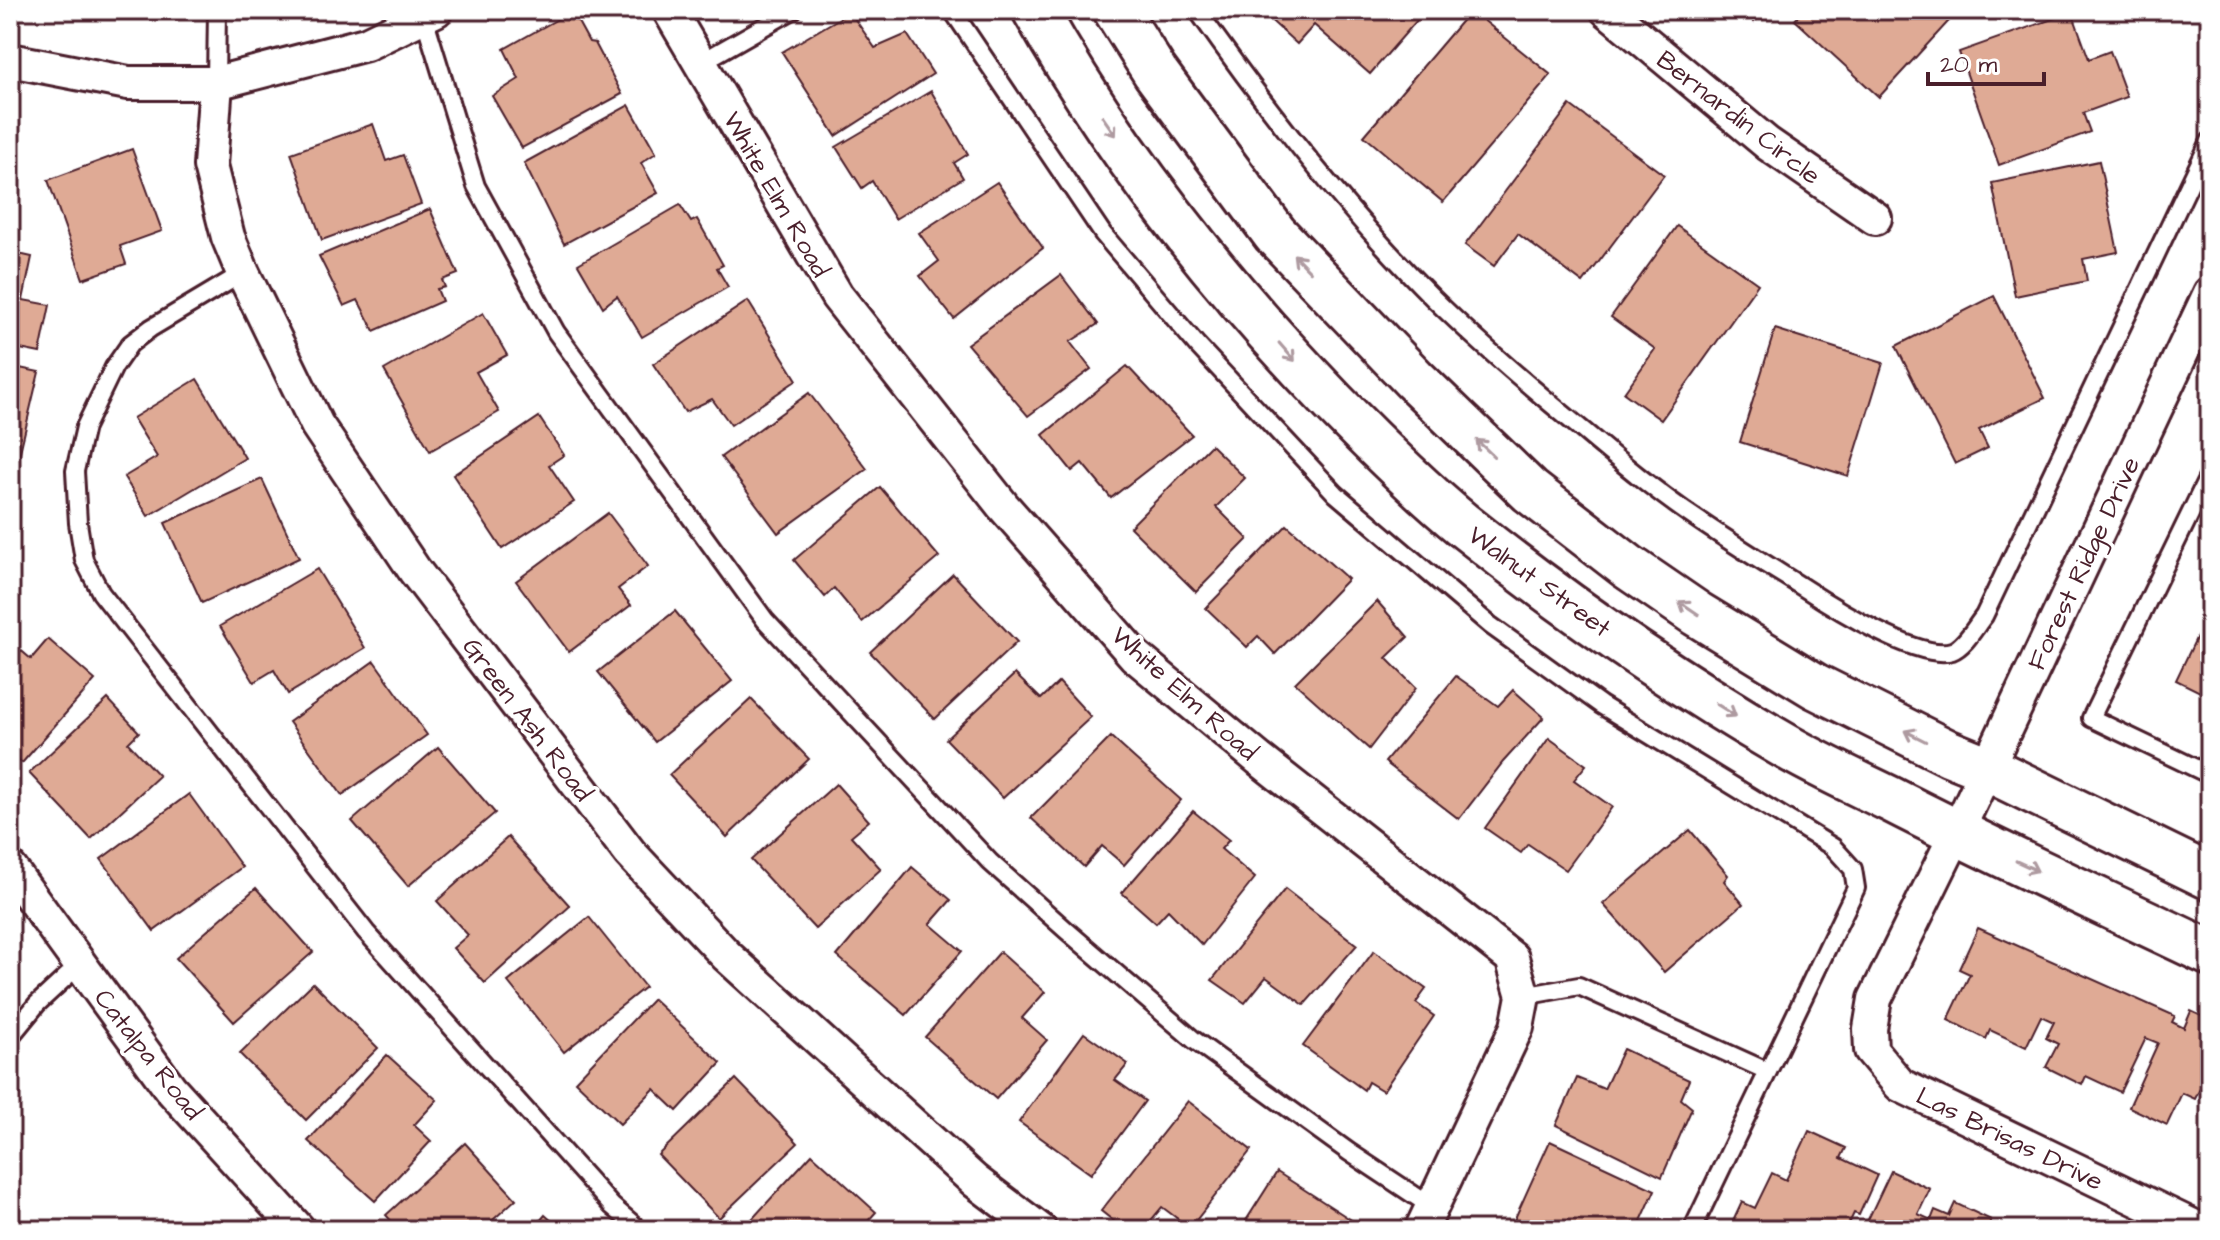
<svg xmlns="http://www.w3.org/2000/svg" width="2220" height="1240" viewBox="0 0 2220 1240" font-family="'Architects Daughter',sans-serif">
<rect width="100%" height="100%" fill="#fff"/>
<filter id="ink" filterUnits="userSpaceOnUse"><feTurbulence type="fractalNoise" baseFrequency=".0125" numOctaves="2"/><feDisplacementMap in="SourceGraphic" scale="16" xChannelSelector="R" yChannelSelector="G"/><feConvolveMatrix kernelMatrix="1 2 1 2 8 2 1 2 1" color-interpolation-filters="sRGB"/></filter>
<g filter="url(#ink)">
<!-- building -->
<g fill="#dfaa95" stroke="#4a1f2b" stroke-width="2">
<path d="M1269,10H1426L1370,74L1314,25L1297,44L1265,15Z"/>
<path d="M1471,10L1551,75L1443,202L1364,136Z"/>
<path d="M1742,10H1766L1754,22Z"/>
<path d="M1804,10H1959L1879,97L1795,20Z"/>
<path d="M572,11L589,42L595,43L622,94L522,148L492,96L519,79L504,49Z"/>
<path d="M850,12L875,48L907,34L933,74L836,136L782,52Z"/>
<path d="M2072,12L2089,59L2110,51L2127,97L2083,113L2090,132L1999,165L1959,52Z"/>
<path d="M931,91L968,154L954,163L963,178L895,219L872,181L862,188L836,147Z"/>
<path d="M629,105L656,153L641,163L658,193L564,244L524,163Z"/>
<path d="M1570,105L1664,175L1583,283L1518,234L1494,266L1465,245Z"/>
<path d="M373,124L386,161L403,155L421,204L322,240L291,153Z"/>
<path d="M132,149L162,231L120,246L126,264L83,279L48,180Z"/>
<path d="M2099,161L2118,252L2083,259L2087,281L2015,296L1992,183Z"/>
<path d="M997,182L1043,248L954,319L920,276L939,261L919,233Z"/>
<path d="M680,205L691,222L697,219L723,265L717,268L728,287L642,337L617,296L603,307L578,264Z"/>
<path d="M430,209L458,274L442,280L445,287L437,289L442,301L374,331L358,300L344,306L319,256Z"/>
<path d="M1677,226L1758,284L1661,420L1624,393L1655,349L1611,317Z"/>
<path d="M10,252L32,257L23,300L50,305L40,353L10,347Z"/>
<path d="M1061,275L1098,324L1070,342L1091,369L1028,416L967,344Z"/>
<path d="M1994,296L2045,398L1979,430L1988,448L1955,464L1896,346Z"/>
<path d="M748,301L797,380L731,425L712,399L685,412L653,364Z"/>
<path d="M483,313L507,355L476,372L499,412L430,451L384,370Z"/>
<path d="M1775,329L1883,363L1848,476L1740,442Z"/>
<path d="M10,366L39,372L19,456L10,454Z"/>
<path d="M1127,366L1192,435L1111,498L1082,463L1072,471L1043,435Z"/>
<path d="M197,379L245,458L148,516L124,477L157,457L133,418Z"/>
<path d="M809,393L867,469L778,533L721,457Z"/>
<path d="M539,417L564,455L549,465L574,502L502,549L453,475Z"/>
<path d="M1211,445L1245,478L1216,507L1248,539L1196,592L1130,527Z"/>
<path d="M10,476L19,477L10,525Z"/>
<path d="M262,479L299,558L202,603L165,523Z"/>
<path d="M880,487L939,557L862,622L834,588L825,597L794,560Z"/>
<path d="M608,513L648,566L618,589L631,605L569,652L516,581Z"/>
<path d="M1287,525L1348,579L1275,654L1258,636L1247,647L1206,608Z"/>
<path d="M317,569L365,648L288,694L274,670L254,682L220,626Z"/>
<path d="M953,574L1017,642L935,719L870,652Z"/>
<path d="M1377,601L1408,637L1386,658L1416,688L1369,749L1295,683Z"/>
<path d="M2210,609V697L2176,680Z"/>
<path d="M675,611L732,681L655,742L598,672Z"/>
<path d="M48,639L95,680L22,763L10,753V641L31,659Z"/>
<path d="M374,661L427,735L342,795L289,722Z"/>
<path d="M1015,674L1041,699L1059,682L1091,717L1003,798L946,739Z"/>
<path d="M1456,676L1498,706L1513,690L1544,717L1503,762L1459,819L1385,762Z"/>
<path d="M108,699L139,732L128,743L159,776L91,839L29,773Z"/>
<path d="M751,699L809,759L727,837L669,775Z"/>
<path d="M1111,737L1181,800L1124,865L1102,846L1084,867L1031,818Z"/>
<path d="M1549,738L1586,765L1574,780L1612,807L1566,870L1528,844L1521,853L1485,828Z"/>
<path d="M438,747L495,813L408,886L352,821Z"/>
<path d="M836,784L869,821L851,836L881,869L815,929L751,860Z"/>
<path d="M189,794L242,867L154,931L101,859Z"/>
<path d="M1193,811L1229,840L1221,849L1255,878L1202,945L1168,910L1156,923L1122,893Z"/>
<path d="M1690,830L1728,875L1724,881L1743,904L1664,972L1603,904Z"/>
<path d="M508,837L570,906L485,983L453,948L468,935L437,901Z"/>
<path d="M912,867L951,900L930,924L962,951L906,1015L837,956Z"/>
<path d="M256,888L313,952L234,1022L176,958Z"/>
<path d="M1285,889L1357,945L1304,1005L1266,977L1245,1003L1212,980Z"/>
<path d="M589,917L645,987L564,1052L508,982Z"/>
<path d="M1978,928L2175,1016L2172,1022L2184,1028L2191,1011L2210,1020L2206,1035L2210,1037V1068L2195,1099L2182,1093L2167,1125L2129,1107L2158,1043L2146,1038L2120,1092L2086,1076L2082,1085L2046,1067L2058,1044L2046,1038L2054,1022L2041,1016L2026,1047L1990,1030L1986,1039L1948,1020L1970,974L1959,969Z"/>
<path d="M1374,951L1426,989L1416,1003L1434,1016L1383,1091L1368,1082L1364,1090L1303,1046Z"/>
<path d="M1000,952L1045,992L1022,1018L1047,1040L996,1099L925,1037Z"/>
<path d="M313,983L378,1048L306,1120L240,1054Z"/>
<path d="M653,999L721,1063L677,1111L654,1089L620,1124L575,1081Z"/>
<path d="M1084,1033L1128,1064L1115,1080L1145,1101L1091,1174L1019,1122Z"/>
<path d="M1623,1049L1689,1080L1681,1099L1692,1108L1662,1177L1556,1125L1577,1078L1604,1089Z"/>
<path d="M387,1055L437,1100L414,1125L431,1141L375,1201L308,1141Z"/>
<path d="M736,1079L798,1143L719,1218L658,1155Z"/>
<path d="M1188,1101L1251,1150L1190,1228L1162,1207L1143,1230H1125L1101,1211Z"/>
<path d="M1809,1131L1846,1148L1841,1158L1877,1175L1859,1215L1854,1213L1846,1230H1729L1742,1202L1755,1208L1772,1173L1786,1180Z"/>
<path d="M1550,1141L1655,1190L1637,1230H1517L1511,1227Z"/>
<path d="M465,1143L516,1199L482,1230H399L386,1215Z"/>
<path d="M812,1154L876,1212L860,1230H742Z"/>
<path d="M1891,1171L1930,1189L1918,1214L1931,1220L1935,1210L1949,1216L1955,1203L1991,1220L1987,1228L1991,1230H1863Z"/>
<path d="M1277,1172L1356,1223L1351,1230H1240Z"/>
<path d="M545,1215L562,1230H532Z"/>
</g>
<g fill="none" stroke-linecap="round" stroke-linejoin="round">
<!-- lane casing -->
<g stroke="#4a1f2b" stroke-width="22">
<g id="lane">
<path d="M952,10L1103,234L1197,345L1336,494L1490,625L1601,705L1833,847L1853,869L1856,888L1692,1230"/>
<path d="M1197,10C1268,111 1347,212 1434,299C1480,344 1529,386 1579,427C1617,459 1656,492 1698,520C1733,544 1769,566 1804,588C1833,607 1919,661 1952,651C1965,646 1975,627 1984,616L2210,141"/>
<path d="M424,17L476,186L556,332L765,620L990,862L1066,930L1194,1040L1349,1152L1432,1207"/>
<path d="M700,63L793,10"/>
<path d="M216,83L217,10"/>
<path d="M243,273L151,328L130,344L114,367L85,427L75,471L78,523L84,560L101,593L366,932L612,1206L640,1230"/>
<path d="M2210,473L2091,718L2210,775"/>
<path d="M1523,996L1579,986L1767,1071"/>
<path d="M10,1037L37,1004L80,964"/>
</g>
</g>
<!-- street casing -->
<g stroke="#4a1f2b" stroke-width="38">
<g id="street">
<path d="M669,10L837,296L1003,506L1135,656L1259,759L1512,958L1523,996L1517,1027L1421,1230"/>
<path d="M1607,10L1768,144L1875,218"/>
<path d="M10,60L128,83H216L366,44L436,10"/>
<path d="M216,83L210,166L228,237L243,273L317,425L415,571L630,853L727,956L975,1181L1040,1230"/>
<path d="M10,868L170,1088L299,1230"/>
<path d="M2201,1230L1900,1085L1871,1050L1870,1029L1875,999L1957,832L2210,293"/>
</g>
</g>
<!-- secondary casing -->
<g stroke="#4a1f2b" stroke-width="50">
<g id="secondary">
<path d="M1035,10C1115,152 1220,285 1333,402C1374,444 1417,487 1462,524C1562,604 1669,678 1780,743C1815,764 1853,781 1890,799C1995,853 2103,902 2210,953"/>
<path d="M1116,10L1155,72L1275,234L1414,379L1530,491L1627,566L1697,614L1815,686L1949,753L1986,768L2210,877"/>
</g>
</g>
<!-- lane -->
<use href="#lane" stroke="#fff" stroke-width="16"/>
<!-- street -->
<use href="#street" stroke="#fff" stroke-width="32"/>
<!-- secondary -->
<use href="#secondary" stroke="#fff" stroke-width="44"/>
</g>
<!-- one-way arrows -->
<defs><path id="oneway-shaft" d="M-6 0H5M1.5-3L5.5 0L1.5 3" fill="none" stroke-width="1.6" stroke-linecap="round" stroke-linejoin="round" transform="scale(2)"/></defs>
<g stroke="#ae9aa0">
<use href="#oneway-shaft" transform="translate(1109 126) rotate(55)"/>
<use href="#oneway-shaft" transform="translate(1302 263) rotate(-134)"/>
<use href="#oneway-shaft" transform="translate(1287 352) rotate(49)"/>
<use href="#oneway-shaft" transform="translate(1485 448) rotate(-136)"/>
<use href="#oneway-shaft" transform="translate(1689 608) rotate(-146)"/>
<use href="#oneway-shaft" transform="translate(1726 710) rotate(32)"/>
<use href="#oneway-shaft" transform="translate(1915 736) rotate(-153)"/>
<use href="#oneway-shaft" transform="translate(2027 866) rotate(25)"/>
</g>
</g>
<g text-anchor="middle" stroke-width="7" stroke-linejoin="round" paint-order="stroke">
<!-- street labels -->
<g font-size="26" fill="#4a1f2b" stroke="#fff">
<text transform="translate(1739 117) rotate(38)" y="9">Bernardin Circle</text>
<text transform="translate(777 194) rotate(60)" y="9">White Elm Road</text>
<text transform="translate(2083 563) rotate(-65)" y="9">Forest Ridge Drive</text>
<text transform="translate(1540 581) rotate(36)" y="9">Walnut Street</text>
<text transform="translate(1185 693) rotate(42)" y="9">White Elm Road</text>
<text transform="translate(528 719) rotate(53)" y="9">Green Ash Road</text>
<text transform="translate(149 1054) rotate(52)" y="9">Catalpa Road</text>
<text transform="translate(2010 1138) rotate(26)" y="9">Las Brisas Drive</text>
</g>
</g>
<!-- margin -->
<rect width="2220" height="1240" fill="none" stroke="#fff" stroke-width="40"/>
<rect x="20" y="20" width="2180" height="1200" fill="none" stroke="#4a1f2b" stroke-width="3" filter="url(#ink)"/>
<!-- scale -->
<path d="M1928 72v12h116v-12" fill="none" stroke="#4a1f2b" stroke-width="4"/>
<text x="1940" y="72" font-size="24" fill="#4a1f2b" stroke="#ffffff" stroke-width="6" paint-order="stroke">20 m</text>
</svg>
